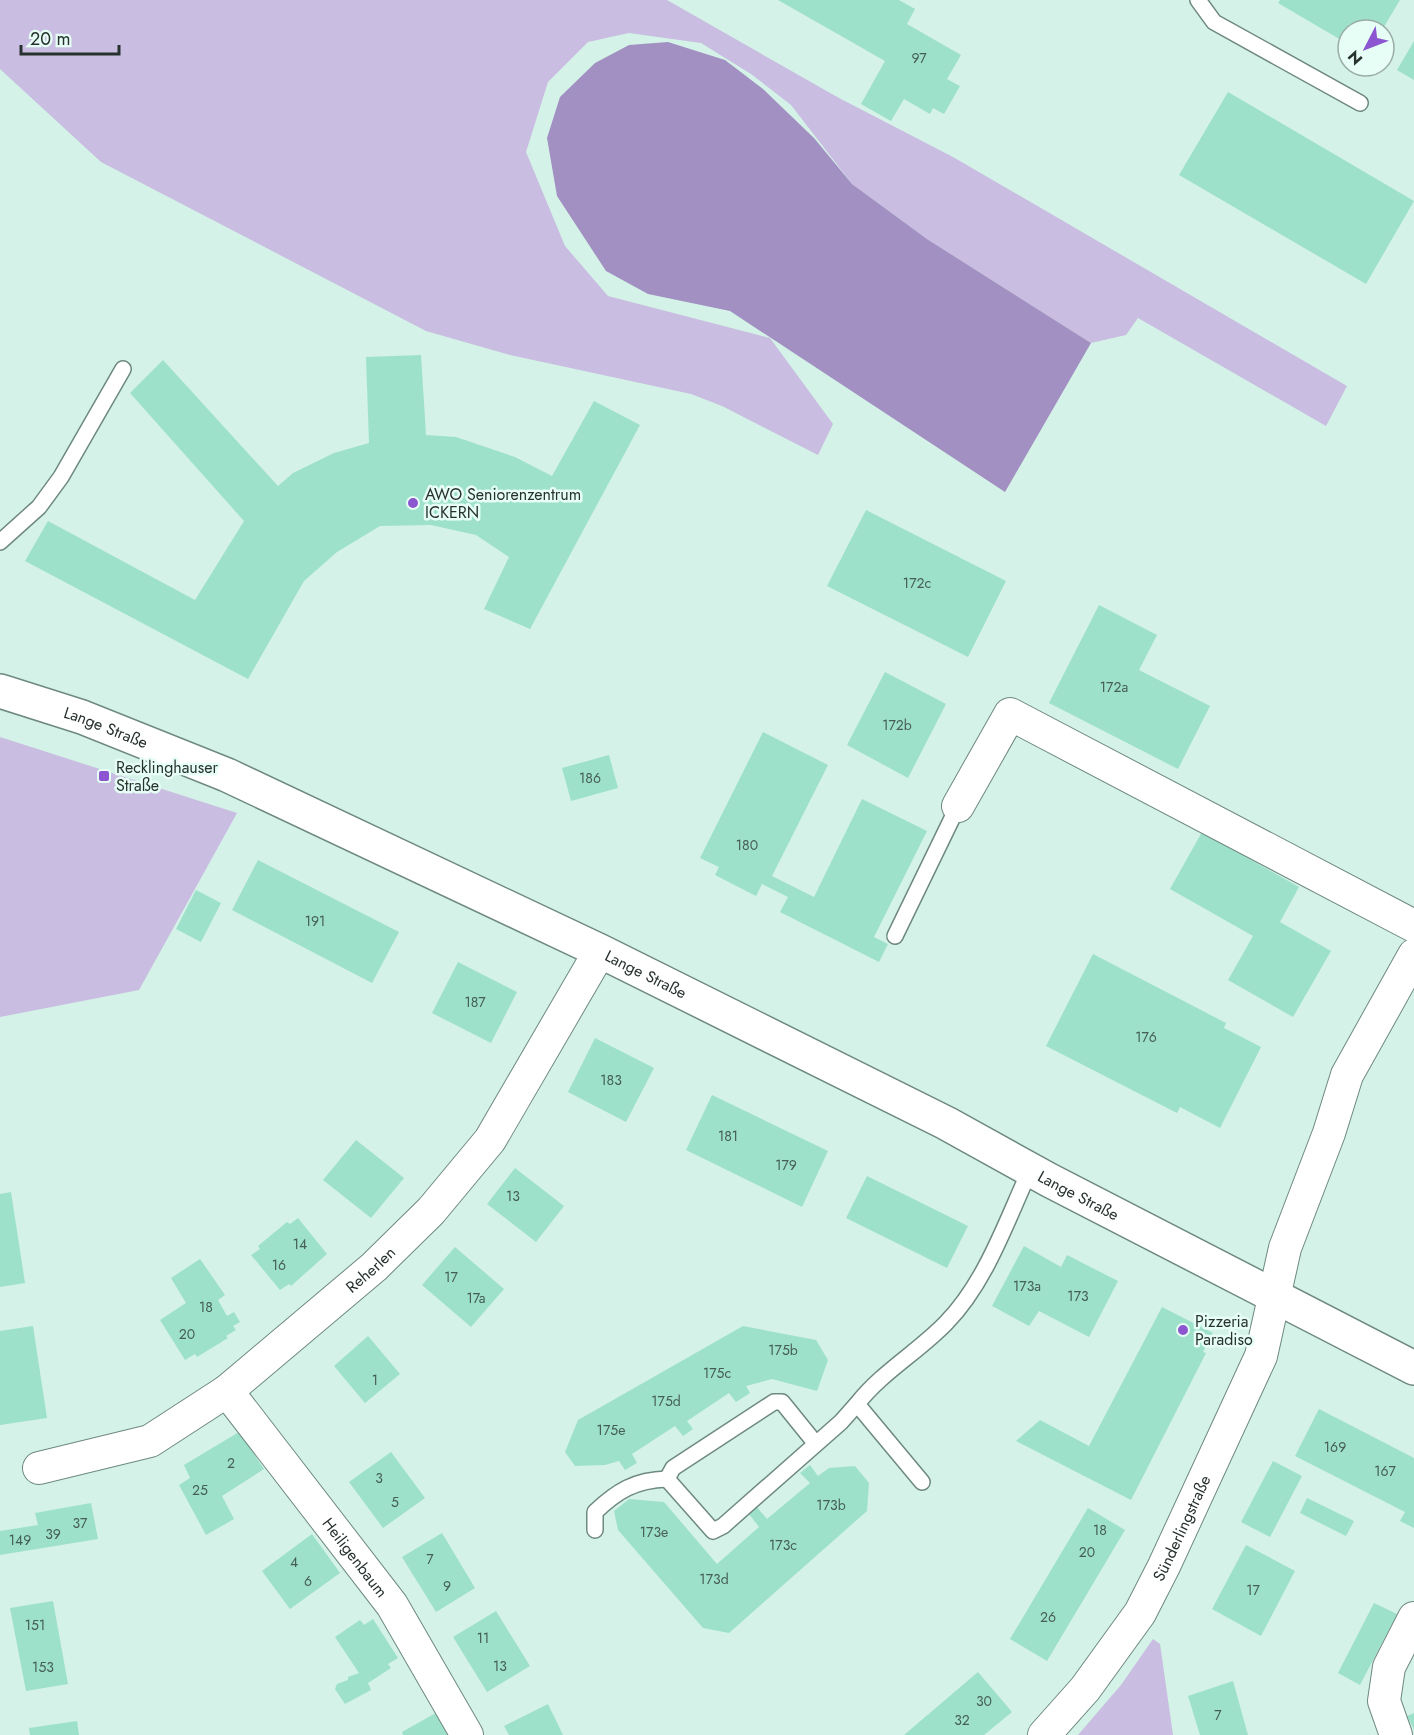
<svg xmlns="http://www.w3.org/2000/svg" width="1414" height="1735" viewBox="0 0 1414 1735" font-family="Jost,sans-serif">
<rect width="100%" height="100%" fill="#d4f2e7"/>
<!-- green -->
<g fill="#c9bde1">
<path d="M0,0H667L839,98L953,157L1347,386L1326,426L1138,318L1126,335L1091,343L927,239L852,184L791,105L751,74L701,43L629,33L588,42L548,82L526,152L565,246L608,296L770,338L833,424L818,455L722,406L691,394L510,355L426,331L101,162L0,69Z"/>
<path d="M0,737L237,813L139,990L0,1017Z"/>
<path d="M1153,1639L1160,1644L1173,1735H1078L1121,1685Z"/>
</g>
<!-- water -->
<path fill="#a290c2" d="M668,42L725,60L763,89L814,138L852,184L927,239L1091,343L1005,492L730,311L648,294L606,271L557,196L547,138L560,97L595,63L629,45Z"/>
<!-- building -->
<g fill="#9ee1cb">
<path d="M778,0H899L915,9L907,24L961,55L947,79L960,86L944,114L933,108L930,114L904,99L891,121L861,104L885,61Z"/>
<path d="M1280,0H1400L1382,30H1348V44L1278,3Z"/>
<path d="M1414,41V80L1397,70Z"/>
<path d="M1228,92L1414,201L1366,284L1179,175Z"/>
<path d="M421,355L426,435L456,437L515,457L552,476L594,401L640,425L530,629L484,609L509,557L476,535L431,525L380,526L337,552L304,581L248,679L25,561L48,521L195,600L244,521L130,393L163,360L278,486L293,473L334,453L369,443L366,357Z"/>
<path d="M866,510L1006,581L968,657L827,586Z"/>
<path d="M1099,605L1157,635L1139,670L1210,706L1178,769L1049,703Z"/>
<path d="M885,672L946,704L908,778L847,745Z"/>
<path d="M763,732L828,765L772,876L814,897L862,799L927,831L874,937L888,944L879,962L780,912L788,897L762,884L756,896L715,875L719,867L700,858Z"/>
<path d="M609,755L618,788L571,801L562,768Z"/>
<path d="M1202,832L1299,887L1280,922L1331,951L1293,1017L1228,980L1253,936L1170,889Z"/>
<path d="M258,860L399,932L372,983L232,910Z"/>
<path d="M196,890L221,903L201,942L176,929Z"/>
<path d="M1093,954L1226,1023L1224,1028L1261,1047L1220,1128L1180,1107L1177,1113L1046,1046Z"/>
<path d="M458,962L517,992L491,1043L432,1013Z"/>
<path d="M595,1038L654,1068L626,1122L568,1092Z"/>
<path d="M712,1095L828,1151L802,1207L686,1150Z"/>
<path d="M356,1140L404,1178L371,1218L323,1180Z"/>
<path d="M515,1168L564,1206L536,1242L487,1204Z"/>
<path d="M867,1176L968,1226L947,1268L846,1218Z"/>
<path d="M11,1192L25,1283L0,1287V1194Z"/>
<path d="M298,1218L327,1254L291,1286L289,1284L280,1290L251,1255L260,1249L258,1246L287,1222L290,1224Z"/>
<path d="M1024,1246L1061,1267L1067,1255L1118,1281L1089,1337L1039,1311L1029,1326L992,1306Z"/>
<path d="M455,1247L504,1289L471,1327L422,1285Z"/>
<path d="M200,1259L225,1295L218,1300L227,1316L234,1312L240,1322L233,1326L236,1330L226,1336L228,1338L197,1357L195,1354L185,1360L160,1320L186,1303L171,1278Z"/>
<path d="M1162,1307L1213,1333L1203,1352L1206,1353L1131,1500L1016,1441L1040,1420L1089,1446Z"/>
<path d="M33,1326L47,1418L0,1425V1331Z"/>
<path d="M743,1326L816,1340L828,1360L817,1391L772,1379L746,1386L750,1393L736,1402L729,1393L687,1421L693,1429L683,1436L675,1426L632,1454L637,1463L625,1470L619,1461L605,1465L575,1466L565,1452L578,1420Z"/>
<path d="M368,1336L400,1374L365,1403L334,1366Z"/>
<path d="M1319,1409L1414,1458V1528L1400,1521L1405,1512L1295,1456Z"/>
<path d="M239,1432L264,1469L222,1496L234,1519L206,1535L179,1485L190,1478L184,1465Z"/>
<path d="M391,1452L425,1498L383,1528L349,1482Z"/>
<path d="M1273,1461L1302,1476L1270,1537L1241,1522Z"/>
<path d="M810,1465L818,1476L829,1468L855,1466L869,1483L867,1511L729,1633L703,1628L618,1530L614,1511L629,1499L664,1502L717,1564L759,1527L749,1514L757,1507L767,1519L810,1483L800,1473Z"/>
<path d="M1307,1498L1354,1521L1346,1536L1300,1513Z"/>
<path d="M91,1503L98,1539L0,1555V1531L38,1525L35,1513Z"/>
<path d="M1088,1508L1125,1530L1047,1661L1010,1639Z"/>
<path d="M442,1533L475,1588L436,1612L402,1557Z"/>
<path d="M312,1534L340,1573L290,1609L262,1571Z"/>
<path d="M1246,1545L1295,1571L1261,1636L1212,1609Z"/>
<path d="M53,1601L68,1684L26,1691L10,1608Z"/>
<path d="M1374,1603L1397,1614L1360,1685L1338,1673Z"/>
<path d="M496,1611L530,1666L487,1692L453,1637Z"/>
<path d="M373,1619L398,1658L388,1664L391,1668L368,1683L371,1690L345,1704L335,1689L337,1684L348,1680V1677L359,1673L335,1637L360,1620L364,1625Z"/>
<path d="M978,1672L1012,1712L984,1735H904Z"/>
<path d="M1233,1681L1248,1735H1200L1188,1696Z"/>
<path d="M548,1704L563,1735H509L504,1726Z"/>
<path d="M441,1710L456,1735H403L402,1732Z"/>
<path d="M1414,1713V1730L1407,1716Z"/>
<path d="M77,1721L79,1735H30L29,1728Z"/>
</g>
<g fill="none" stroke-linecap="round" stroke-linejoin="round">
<!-- lane casing -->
<g stroke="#6e8980" stroke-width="18">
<g id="lane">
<path d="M1198,0L1214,22L1360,103"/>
<path d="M0,542L39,507L61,477L123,369"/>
<path d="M895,936L958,806"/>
<path d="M816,1444L782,1402H774L673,1468L667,1479L713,1531L723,1526L841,1422L857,1404"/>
<path d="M922,1482L857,1404C882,1372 918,1352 946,1323C986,1282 1006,1222 1030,1170"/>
<path d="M595,1530V1512C617,1491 635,1480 667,1479"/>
</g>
</g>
<!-- street casing -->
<g stroke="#6e8980" stroke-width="34">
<g id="street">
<path d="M958,806L1010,714L1414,926"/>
<path id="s1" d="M227,1391L392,1605L467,1735"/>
<path id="s2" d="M39,1468L150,1441L227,1391L374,1267L431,1211L490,1140L600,951"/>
<path id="s3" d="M1044,1735L1085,1689L1140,1613L1164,1566L1261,1356L1285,1248L1329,1133L1347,1075L1414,955"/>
<path d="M1396,1735L1384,1701L1389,1667L1414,1618"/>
</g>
</g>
<!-- secondary casing -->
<g stroke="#6e8980" stroke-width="36">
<g id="secondary">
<path id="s4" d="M0,691L82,717L227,775L600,951L946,1123L1049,1180L1414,1368"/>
</g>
</g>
<!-- lane -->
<use href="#lane" stroke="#fff" stroke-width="15"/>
<!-- street -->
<use href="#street" stroke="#fff" stroke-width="32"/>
<!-- secondary -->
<use href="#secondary" stroke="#fff" stroke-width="33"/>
</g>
<!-- markers -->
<g fill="#8b56cf" stroke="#e6fef5" stroke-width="2">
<circle cx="413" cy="503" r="6"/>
<rect x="98" y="770" width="12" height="12" rx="3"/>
<circle cx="1183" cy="1330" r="6"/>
</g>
<g text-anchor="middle" stroke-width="5" stroke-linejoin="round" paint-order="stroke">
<!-- number labels -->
<g font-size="14" fill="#455e56">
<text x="919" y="63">97</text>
<text x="917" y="588">172c</text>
<text x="1114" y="692">172a</text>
<text x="897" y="730">172b</text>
<text x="590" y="783">186</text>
<text x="747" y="850">180</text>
<text x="315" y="926">191</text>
<text x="475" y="1007">187</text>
<text x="1146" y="1042">176</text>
<text x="611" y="1085">183</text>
<text x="728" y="1141">181</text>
<text x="786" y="1170">179</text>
<text x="513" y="1201">13</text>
<text x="300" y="1249">14</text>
<text x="279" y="1270">16</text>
<text x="451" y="1282">17</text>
<text x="1027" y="1291">173a</text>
<text x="1078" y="1301">173</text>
<text x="476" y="1303">17a</text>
<text x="206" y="1312">18</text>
<text x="187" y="1339">20</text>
<text x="783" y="1355">175b</text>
<text x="717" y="1378">175c</text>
<text x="375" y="1385">1</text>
<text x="666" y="1406">175d</text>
<text x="611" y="1435">175e</text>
<text x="1335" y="1452">169</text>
<text x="231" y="1468">2</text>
<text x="1385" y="1476">167</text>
<text x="379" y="1483">3</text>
<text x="200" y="1495">25</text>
<text x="395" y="1507">5</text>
<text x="831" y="1510">173b</text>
<text x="80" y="1528">37</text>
<text x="1100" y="1535">18</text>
<text x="654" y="1537">173e</text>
<text x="53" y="1539">39</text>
<text x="20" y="1545">149</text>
<text x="783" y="1550">173c</text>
<text x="1087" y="1557">20</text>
<text x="430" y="1564">7</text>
<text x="294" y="1567">4</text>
<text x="714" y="1584">173d</text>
<text x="308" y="1586">6</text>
<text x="447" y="1591">9</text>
<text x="1253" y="1595">17</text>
<text x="1048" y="1622">26</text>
<text x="35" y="1630">151</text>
<text x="483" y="1643">11</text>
<text x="500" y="1671">13</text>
<text x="43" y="1672">153</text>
<text x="984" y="1706">30</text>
<text x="1218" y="1720">7</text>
<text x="962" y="1725">32</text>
</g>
<!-- poi labels -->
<g font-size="16" fill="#27322f" stroke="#e6fef5" text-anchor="start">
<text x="425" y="500">AWO Seniorenzentrum<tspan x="425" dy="18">ICKERN</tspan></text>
<text x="116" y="773">Recklinghauser<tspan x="116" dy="18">Straße</tspan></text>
<text x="1195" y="1327">Pizzeria<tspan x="1195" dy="18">Paradiso</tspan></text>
</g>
<!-- street labels -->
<g font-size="16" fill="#27322f" stroke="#e6fef5">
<text dy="6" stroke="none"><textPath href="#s4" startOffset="112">Lange Straße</textPath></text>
<text dy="6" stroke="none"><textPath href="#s4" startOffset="706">Lange Straße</textPath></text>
<text dy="6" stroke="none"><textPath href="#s4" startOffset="1192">Lange Straße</textPath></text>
<text dy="6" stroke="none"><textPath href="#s2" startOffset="394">Reherlen</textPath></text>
<text dy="6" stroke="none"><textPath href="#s3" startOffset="250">Sünderlingstraße</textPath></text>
<text dy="6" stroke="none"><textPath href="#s1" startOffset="210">Heiligenbaum</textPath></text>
</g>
</g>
<!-- north arrow -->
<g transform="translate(1366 48) rotate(228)"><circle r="28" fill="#e6fef5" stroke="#9aaca6" stroke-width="1.5"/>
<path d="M0-4.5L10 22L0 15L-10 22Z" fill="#8b56cf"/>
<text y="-9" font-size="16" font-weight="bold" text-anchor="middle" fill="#27322f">N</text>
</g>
<!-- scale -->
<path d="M21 45v9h98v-9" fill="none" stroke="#27322f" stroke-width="3"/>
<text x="30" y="45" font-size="18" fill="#27322f" stroke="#e6fef5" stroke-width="4.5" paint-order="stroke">20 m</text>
</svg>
